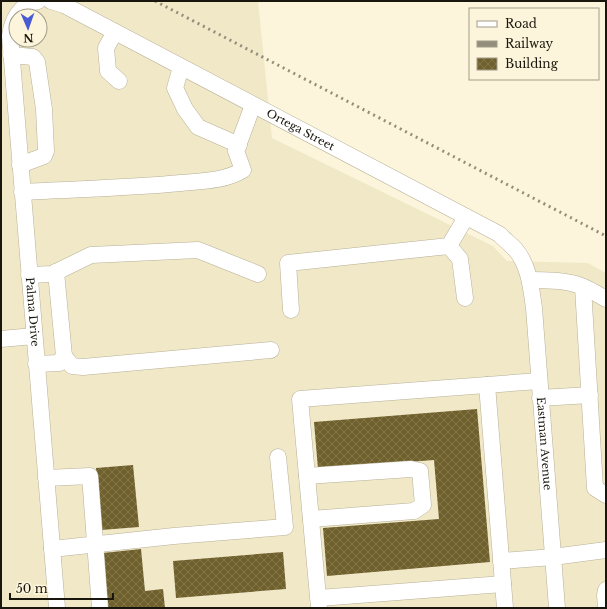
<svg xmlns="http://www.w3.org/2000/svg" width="607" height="609" viewBox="0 0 607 609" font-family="'Libre Baskerville',serif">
<defs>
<pattern id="building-cross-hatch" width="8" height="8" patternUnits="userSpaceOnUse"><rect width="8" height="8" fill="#6f602c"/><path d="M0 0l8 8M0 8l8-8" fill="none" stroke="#82764e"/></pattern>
</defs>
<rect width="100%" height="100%" fill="#fcf5db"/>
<!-- built -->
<path fill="#f1e8c7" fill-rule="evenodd" d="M1,1H258L272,138L493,246L507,261L588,263L606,273V608H1ZM16,16H40V40H16Z"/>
<!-- building -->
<g fill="url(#building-cross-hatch)">
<path d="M477,409L490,562L327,576L323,528L439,519L434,460L318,469L314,422Z"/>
<path d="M133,465L139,527L101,530L96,468Z"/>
<path d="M141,549L145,591L163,589L165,608H108L103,553Z"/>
<path d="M283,552L286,589L176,598L173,561Z"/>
</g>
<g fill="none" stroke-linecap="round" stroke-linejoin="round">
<!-- minor casing -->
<g stroke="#b7b098" stroke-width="17">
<g id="minor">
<path id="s1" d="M38,1C20,4 12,20 10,36L57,608"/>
<path id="s2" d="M51,1L64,5L499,234C504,239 510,244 515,249C529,265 531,287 534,308L557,608"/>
<path d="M115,32L106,48L108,71L119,81"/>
<path d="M11,55L33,57L37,62L44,109L46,151L44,156L20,165"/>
<path d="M181,67L175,88L185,109L198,127L239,145"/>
<path d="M22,192C75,189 128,188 181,183C202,181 225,181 243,170L236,151L253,105"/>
<path d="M449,246L460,259L465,298"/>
<path d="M449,246L466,217"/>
<path d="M29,275L52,274L91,255L198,250L258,274"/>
<path d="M530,280C543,280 558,280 571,283C584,285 595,293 606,299"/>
<path d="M583,287L595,488L606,495"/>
<path d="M291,310L288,263L449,246"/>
<path d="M1,339L34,336"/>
<path d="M64,356L72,366L83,367L271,350"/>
<path d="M36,364L59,363L64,356L56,272"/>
<path d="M487,385L505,608"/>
<path d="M540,398L590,395"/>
<path d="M307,476L411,469L420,471L423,505L414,511L311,519"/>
<path d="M46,478L90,476L100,608"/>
<path d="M52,549L174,536L285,527L278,457"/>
<path d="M501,561L553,557L606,550"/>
<path d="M319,598L503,584"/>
<path d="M319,608L300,399L539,381"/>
<path d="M606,608L605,595L606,590"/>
</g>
</g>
<!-- minor -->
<use href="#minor" stroke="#fff" stroke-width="16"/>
<!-- rail -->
<path stroke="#938e7c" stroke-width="3" stroke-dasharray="2 4" stroke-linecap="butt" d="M155,1L606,236"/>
</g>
<g text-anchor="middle" stroke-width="4" stroke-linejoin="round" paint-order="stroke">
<!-- street labels -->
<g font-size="11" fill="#19160d" stroke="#fcf5db">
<text dy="4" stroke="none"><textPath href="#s2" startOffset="281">Ortega Street</textPath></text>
<text dy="4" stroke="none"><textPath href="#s1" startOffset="325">Palma Drive</textPath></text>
<text dy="4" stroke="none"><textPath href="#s2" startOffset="726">Eastman Avenue</textPath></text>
</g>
</g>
<!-- border -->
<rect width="607" height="609" fill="none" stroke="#19160d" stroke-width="4"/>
<!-- legend -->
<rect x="469" y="8" width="130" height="72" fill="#fcf5db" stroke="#a19c89"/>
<rect x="477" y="21" width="20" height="6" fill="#ffffff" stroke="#a19c89"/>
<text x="505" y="28" font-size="12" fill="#19160d">Road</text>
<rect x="477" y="41" width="20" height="6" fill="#938e7c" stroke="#a19c89"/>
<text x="505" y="48" font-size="12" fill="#19160d">Railway</text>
<rect x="477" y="58" width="20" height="12" fill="url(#building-cross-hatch)" stroke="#a19c89"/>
<text x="505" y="68" font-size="12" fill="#19160d">Building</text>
<!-- north arrow -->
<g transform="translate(28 28) rotate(178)"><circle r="19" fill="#fcf5db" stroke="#a19c89"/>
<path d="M0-3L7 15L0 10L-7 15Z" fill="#4a5cd1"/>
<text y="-6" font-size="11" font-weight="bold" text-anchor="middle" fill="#19160d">N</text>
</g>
<!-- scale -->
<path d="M10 593v6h103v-6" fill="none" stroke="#19160d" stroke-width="2"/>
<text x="16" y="593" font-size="12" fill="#19160d" stroke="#fcf5db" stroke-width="3" paint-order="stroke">50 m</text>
</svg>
